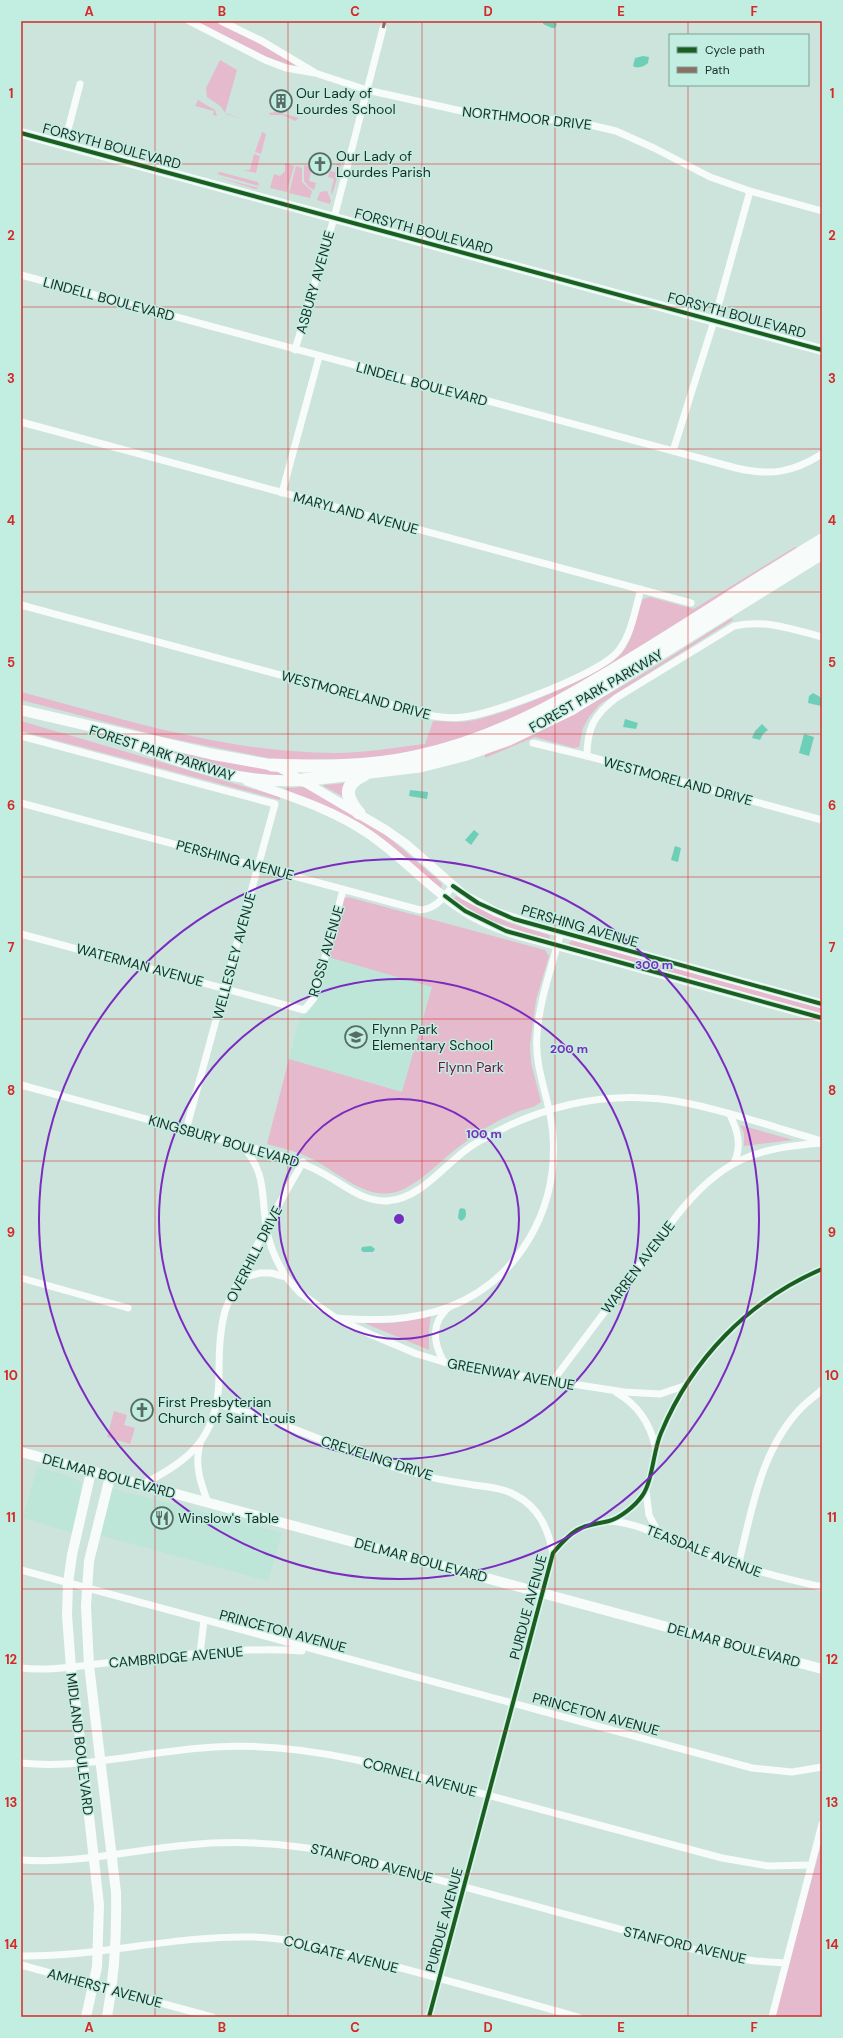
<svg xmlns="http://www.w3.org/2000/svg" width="843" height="2038" viewBox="0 0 843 2038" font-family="'DM Sans',sans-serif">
<rect width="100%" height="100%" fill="#cce4dc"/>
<!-- built -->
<g fill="#bde6d9">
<path d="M328,957L433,987L402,1092L289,1059L300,1016L308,1013L314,1006Z"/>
<path d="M37,1467L73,1477L81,1483L82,1487L72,1533L23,1518Z"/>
<path d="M115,1489L282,1533L268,1581L99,1535L111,1490Z"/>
</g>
<!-- green -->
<g fill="#e5bacd">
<path d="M194,21H214L235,29L296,65L293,66L267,57Z"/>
<path d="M220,60L237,70L225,113L246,120L226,114C219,103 218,105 207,97L206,88Z"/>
<path d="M198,100L215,110L217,116L213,115L214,111L195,106Z"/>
<path d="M276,112L299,118L295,121L283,115H270L269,113Z"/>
<path d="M262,132L266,134L261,154L255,152Z"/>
<path d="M254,154L260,156L256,173L243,170H250Z"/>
<path d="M285,163L294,166L287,192L270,188L274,174L280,176L285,171Z"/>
<path d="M337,163L341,165L332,195L331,191L334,179L328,177L330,171L335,172Z"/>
<path d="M304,165L312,167L309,181L316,183L314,190L309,187L304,181Z"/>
<path d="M296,166L302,168V182L312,191L310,198L289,193Z"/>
<path d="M220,172L258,182L259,186L217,174Z"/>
<path d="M217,177L259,188L255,189Z"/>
<path d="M327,191L331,201L330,204L317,200L320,192Z"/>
<path d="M795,547L800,548L548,703L438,748L373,759L278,760L163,737L21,700V692C123,719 228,753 335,753C365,753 396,747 425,744L433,721C445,721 457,723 469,721C500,717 603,675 622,653C635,637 635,617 643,599L650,597L694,609Z"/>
<path d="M732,618L733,620L600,704L589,717L583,728L579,747L574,748L535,737L485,758V753C574,721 652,668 732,618Z"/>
<path d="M21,721L280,797V800L21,731Z"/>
<path d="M147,746L269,769L287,776L233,773Z"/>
<path d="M345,783L342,796L323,786L324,785Z"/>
<path d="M305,787L383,832L439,881L442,884L441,888H439L394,848L285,789L287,788Z"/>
<path d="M456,896L507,922L549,935L550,939L498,925L457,902L454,899Z"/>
<path d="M348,897L545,950L549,956L536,1000L530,1045L531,1063L541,1102C533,1109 522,1109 513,1114C496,1121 479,1132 464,1143C444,1157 428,1176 406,1188C370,1207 340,1172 310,1158C296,1151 281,1148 267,1144L289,1059L402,1092L432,987L328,957L344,898Z"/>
<path d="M572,940L822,1008V1015L568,944Z"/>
<path d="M740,1125L793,1140L744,1146V1133Z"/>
<path d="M431,1315L429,1329V1350L364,1323H394Z"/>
<path d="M114,1411L127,1415L124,1425L135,1428L130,1444L107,1437Z"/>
<path d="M822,1841V2017H775Z"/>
</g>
<!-- water -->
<g fill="#6dcfb7">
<path d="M543,21L555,22L557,24L555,28H552L543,24Z"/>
<path d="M643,56L649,57L648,63C644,67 637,69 633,66L635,58Z"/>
<path d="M813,693L822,698L821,706L808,703L809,696Z"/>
<path d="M625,719L638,723L636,729L623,727Z"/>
<path d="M762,724L768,730L763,734L760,740L752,738L755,731Z"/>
<path d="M804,734L814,737L809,756L799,753Z"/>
<path d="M410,790L428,792L427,799L409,796Z"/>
<path d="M474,830L479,834L471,845L465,840Z"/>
<path d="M675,846L681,848L678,862L671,860Z"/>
<path d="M461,1208L465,1209C467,1214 466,1219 461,1221L458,1218L459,1210Z"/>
<path d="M371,1246L375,1249L373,1252H363L361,1250L362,1247Z"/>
</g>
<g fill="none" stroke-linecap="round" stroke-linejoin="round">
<!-- minor -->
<g stroke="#f7fbfa" stroke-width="7">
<path d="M189,21L265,60L286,68L315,73L367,90L466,112L577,122L616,131L654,148L710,177L750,191L822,211"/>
<path d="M221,21L262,41L314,72"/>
<path d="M64,145L80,84"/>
<path d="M21,275L736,468C770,476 792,473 822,454"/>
<path d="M295,350L334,218L383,28"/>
<path d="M21,422L691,603"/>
<path d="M673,451L714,321L750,191"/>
<path d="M282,493L319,357"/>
<path d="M21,605L433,716C446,718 457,719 470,716C500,711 602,673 619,650C632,633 635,609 641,589"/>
<path d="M21,736L275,804L186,1130"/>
<path d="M533,743L587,756L822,820"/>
<path d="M587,756C587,728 594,715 616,698L734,626C765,619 792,629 822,637"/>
<path d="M21,803L420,910C436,909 443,898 453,886"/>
<path d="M21,934L304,1010L314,998L343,890"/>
<path d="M21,1085L282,1156C297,1161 310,1166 324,1174C344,1185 363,1202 387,1201C423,1199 447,1160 476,1143C533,1109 595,1092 661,1099C712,1105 772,1127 822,1141"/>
<path d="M730,1115C738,1131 742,1146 734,1163"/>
<path d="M242,1145C267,1174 261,1193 266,1226C269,1245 276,1261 286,1277"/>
<path d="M21,1278L128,1308"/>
<path d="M241,1278L260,1273H271L286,1277L300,1293L336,1318L372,1335L417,1354L457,1366L624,1392L660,1394L684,1386"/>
<path d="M336,1318C374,1321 412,1321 449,1307C519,1280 558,1209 553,1136C551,1101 534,1070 537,1035C539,1001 552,966 561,932"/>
<path d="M444,1362C433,1343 431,1323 448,1308"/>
<path d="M552,1382L678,1214C721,1160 754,1148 822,1143"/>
<path d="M617,1393C638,1405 650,1424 655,1446"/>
<path d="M217,1404C282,1420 342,1451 406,1471C426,1477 447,1481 468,1484C484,1487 501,1487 515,1495C539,1507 548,1529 553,1553"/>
<path d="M200,1444C194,1465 201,1484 208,1503"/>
<path d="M141,1485C190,1461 217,1438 219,1380C219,1357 219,1334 225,1311C230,1296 238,1283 245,1270C262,1233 282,1198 303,1162"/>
<path d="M646,1491L649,1515L660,1536"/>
<path d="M609,1521C643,1523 673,1543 704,1554C743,1568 782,1578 822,1587"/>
<path d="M738,1566C752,1510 760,1451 801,1408C807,1402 815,1396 822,1390"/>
<path d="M21,1570L752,1768L792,1772L822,1767"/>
<path d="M200,1654L204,1620"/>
<path d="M21,1668C50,1671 78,1666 106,1663C171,1657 237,1646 302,1651"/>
<path d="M21,1763C86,1770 150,1750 215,1747C263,1744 310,1750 357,1760L722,1858L768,1866L811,1865"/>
<path d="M21,1860C77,1864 132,1850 188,1845C243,1839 296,1844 351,1856L711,1954L755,1961L785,1963"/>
<path d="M21,1956C99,1957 175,1935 253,1937C298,1938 342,1953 386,1964C450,1981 514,1999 578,2017"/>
<path d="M21,1965L212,2017"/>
<path d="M429,2017L553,1553C560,1545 567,1536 577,1530C587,1524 598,1524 609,1521C620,1518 635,1506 642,1496C653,1481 653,1451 661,1433C692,1359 748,1301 822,1269"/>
<path d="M772,2017L822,1824"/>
</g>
<!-- tertiary -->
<g stroke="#f7fbfa" stroke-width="9">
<path d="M279,767L386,830L406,844L464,895L496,912L533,925L822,1004"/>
<path d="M247,781C288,796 330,808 367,833C402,856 429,889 464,911C484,924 506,932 529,938L822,1018"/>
</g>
<!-- secondary -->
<g stroke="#f7fbfa" stroke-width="10">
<path d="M21,133L822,350"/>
<path d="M21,1452L822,1669"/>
<path d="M86,2017L97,1967L99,1905L83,1762L71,1668L67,1615L68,1583L72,1555L91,1472"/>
<path d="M107,2017C115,1973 117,1937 116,1892L89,1665L86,1606L89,1561L110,1477"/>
</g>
<!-- primary -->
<g stroke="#f7fbfa" stroke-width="11">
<path d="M21,710L211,754L272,765"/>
<path d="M115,738C176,760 238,786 303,780"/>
</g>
<!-- motorway -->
<g stroke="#f7fbfa" stroke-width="13">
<path d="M272,765C320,767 367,767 414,757C500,739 570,697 643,652C703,615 762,576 822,540"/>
<path d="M303,780L420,766L467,754L509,739L571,709L822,553"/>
<path d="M359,813C345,797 343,785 364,775"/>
</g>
<!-- quiet -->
<path stroke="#8d6e63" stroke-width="3" stroke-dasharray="6 3" stroke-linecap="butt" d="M383,28L385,21"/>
<!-- cycleway casing -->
<g stroke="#c1eee0" stroke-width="6">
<g id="cycleway">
<path d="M21,133L822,350"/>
<path d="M453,886L478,903L514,919L822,1004"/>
<path d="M445,896L465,911L506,931L822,1018"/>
<path d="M429,2017L553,1553C560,1545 567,1536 577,1530C587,1524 598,1524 609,1521C620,1518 635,1506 642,1496C653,1481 653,1451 661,1433C692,1359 748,1301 822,1269"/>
</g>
</g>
<!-- cycleway -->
<use href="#cycleway" stroke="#1b5e20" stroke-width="4"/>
</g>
<!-- grid -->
<path fill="none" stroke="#d62828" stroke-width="1" stroke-opacity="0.55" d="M155,21V2017M288,21V2017M422,21V2017M555,21V2017M688,21V35M688,85V2017M21,164H822M21,307H822M21,449H822M21,592H822M21,734H822M21,877H822M21,1019H822M21,1161H822M21,1304H822M21,1446H822M21,1589H822M21,1731H822M21,1874H822"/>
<!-- distance rings -->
<g fill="none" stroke="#7b2cbf" stroke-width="2">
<circle cx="399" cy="1219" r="120"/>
<circle cx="399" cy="1219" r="240"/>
<circle cx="399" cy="1219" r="360"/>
</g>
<!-- icons -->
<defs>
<g id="building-ring" transform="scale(1.15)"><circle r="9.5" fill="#c1eee0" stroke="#586c66" stroke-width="1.5"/><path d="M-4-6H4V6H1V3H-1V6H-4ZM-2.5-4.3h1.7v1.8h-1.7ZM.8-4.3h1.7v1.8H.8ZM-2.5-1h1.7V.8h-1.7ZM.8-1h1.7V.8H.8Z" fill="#586c66"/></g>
<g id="church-ring" transform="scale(1.15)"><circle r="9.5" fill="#c1eee0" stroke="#586c66" stroke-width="1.5"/><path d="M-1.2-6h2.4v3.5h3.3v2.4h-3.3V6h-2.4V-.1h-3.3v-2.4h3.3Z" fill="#586c66"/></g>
<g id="school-ring" transform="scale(1.15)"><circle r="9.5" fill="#c1eee0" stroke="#586c66" stroke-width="1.5"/><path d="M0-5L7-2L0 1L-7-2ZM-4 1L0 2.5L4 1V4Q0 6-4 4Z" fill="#586c66"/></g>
<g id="restaurant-ring" transform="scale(1.15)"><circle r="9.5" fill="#c1eee0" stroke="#586c66" stroke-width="1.5"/><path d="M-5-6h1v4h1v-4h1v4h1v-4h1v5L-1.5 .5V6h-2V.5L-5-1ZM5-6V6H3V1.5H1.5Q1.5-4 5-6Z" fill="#586c66"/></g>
</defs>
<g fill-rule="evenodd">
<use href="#building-ring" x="281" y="101"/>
<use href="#church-ring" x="320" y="164"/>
<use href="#school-ring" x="356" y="1037"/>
<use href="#church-ring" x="142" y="1410"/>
<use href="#restaurant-ring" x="162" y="1518"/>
</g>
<g text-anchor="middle" stroke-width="3" stroke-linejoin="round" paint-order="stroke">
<!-- poi labels -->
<g font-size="14" fill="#1a2c26" stroke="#c1eee0" text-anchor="start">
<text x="296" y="98">Our Lady of<tspan x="296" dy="16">Lourdes School</tspan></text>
<text x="336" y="161">Our Lady of<tspan x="336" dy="16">Lourdes Parish</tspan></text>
<text x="372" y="1034">Flynn Park<tspan x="372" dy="16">Elementary School</tspan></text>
<text x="158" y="1407">First Presbyterian<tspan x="158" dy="16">Church of Saint Louis</tspan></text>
<text x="178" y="1523">Winslow's Table</text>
</g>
<!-- street labels -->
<g font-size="14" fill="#1a2c26" stroke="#c1eee0">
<text transform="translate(527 118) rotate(6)" y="5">NORTHMOOR DRIVE</text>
<text transform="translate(112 146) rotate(15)" y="5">FORSYTH BOULEVARD</text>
<text transform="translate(424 231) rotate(15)" y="5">FORSYTH BOULEVARD</text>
<text transform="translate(315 282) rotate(-74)" y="5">ASBURY AVENUE</text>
<text transform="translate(109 299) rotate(15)" y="5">LINDELL BOULEVARD</text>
<text transform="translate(737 315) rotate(15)" y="5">FORSYTH BOULEVARD</text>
<text transform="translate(422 384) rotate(15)" y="5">LINDELL BOULEVARD</text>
<text transform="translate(356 513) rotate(15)" y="5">MARYLAND AVENUE</text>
<text transform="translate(596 691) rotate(-30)" y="5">FOREST PARK PARKWAY</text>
<text transform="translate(356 695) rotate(15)" y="5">WESTMORELAND DRIVE</text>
<text transform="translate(162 753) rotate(18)" y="5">FOREST PARK PARKWAY</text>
<text transform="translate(678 781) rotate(15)" y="5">WESTMORELAND DRIVE</text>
<text transform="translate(235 860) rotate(15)" y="5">PERSHING AVENUE</text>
<text transform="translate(580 926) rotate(16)" y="5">PERSHING AVENUE</text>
<text transform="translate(326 951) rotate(-74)" y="5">ROSSI AVENUE</text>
<text transform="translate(234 956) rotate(-75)" y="5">WELLESLEY AVENUE</text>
<text transform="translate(140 965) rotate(15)" y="5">WATERMAN AVENUE</text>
<text transform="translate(224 1141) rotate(16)" y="5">KINGSBURY BOULEVARD</text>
<text transform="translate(254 1254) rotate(-63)" y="5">OVERHILL DRIVE</text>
<text transform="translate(638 1267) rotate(-53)" y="5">WARREN AVENUE</text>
<text transform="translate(511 1374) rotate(10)" y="5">GREENWAY AVENUE</text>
<text transform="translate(377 1458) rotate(18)" y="5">CREVELING DRIVE</text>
<text transform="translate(109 1476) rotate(15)" y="5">DELMAR BOULEVARD</text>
<text transform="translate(704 1551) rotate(21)" y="5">TEASDALE AVENUE</text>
<text transform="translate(421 1560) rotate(15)" y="5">DELMAR BOULEVARD</text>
<text transform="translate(528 1607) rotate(-75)" y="5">PURDUE AVENUE</text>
<text transform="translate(283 1631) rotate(15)" y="5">PRINCETON AVENUE</text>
<text transform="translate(734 1645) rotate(15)" y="5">DELMAR BOULEVARD</text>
<text transform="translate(176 1657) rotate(-5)" y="5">CAMBRIDGE AVENUE</text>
<text transform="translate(596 1714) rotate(15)" y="5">PRINCETON AVENUE</text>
<text transform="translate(80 1744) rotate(83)" y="5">MIDLAND BOULEVARD</text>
<text transform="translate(420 1777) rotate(15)" y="5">CORNELL AVENUE</text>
<text transform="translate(372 1863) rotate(14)" y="5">STANFORD AVENUE</text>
<text transform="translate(444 1920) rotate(-75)" y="5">PURDUE AVENUE</text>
<text transform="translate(685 1945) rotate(13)" y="5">STANFORD AVENUE</text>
<text transform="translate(341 1954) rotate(14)" y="5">COLGATE AVENUE</text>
<text transform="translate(105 1988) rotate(15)" y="5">AMHERST AVENUE</text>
</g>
<!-- park labels -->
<g font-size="14" fill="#770d47" stroke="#c1eee0">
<text x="471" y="1072">Flynn Park</text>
</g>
</g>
<circle cx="399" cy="1219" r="6" fill="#7b2cbf" stroke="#c1eee0" stroke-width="2"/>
<g font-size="12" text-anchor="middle" font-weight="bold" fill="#7b2cbf" stroke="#c1eee0" stroke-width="3" stroke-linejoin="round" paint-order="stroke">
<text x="654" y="969">300 m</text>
<text x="569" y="1053">200 m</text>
<text x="484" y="1138">100 m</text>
</g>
<!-- border -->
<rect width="843" height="2038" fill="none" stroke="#c1eee0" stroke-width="44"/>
<!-- legend -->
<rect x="669" y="34" width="140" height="52" fill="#c1eee0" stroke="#7ea096"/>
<rect x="677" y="47" width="20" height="6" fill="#1b5e20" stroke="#7ea096"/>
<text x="705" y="54" font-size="12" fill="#1a2c26">Cycle path</text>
<rect x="677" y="67" width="20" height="6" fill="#8d6e63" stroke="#7ea096"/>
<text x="705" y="74" font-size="12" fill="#1a2c26">Path</text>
<rect x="22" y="22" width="799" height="1994" fill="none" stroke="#d62828" stroke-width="1.5"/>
<g font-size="13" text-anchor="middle" font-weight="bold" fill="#d62828">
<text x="89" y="16">A</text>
<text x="222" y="16">B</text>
<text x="355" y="16">C</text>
<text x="488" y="16">D</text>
<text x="621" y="16">E</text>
<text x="754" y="16">F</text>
<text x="11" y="98">1</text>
<text x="832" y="98">1</text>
<text x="11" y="240">2</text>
<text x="832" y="240">2</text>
<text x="11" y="383">3</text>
<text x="832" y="383">3</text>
<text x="11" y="525">4</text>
<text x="832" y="525">4</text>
<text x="11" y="667">5</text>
<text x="832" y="667">5</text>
<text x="11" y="810">6</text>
<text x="832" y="810">6</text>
<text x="11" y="952">7</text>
<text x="832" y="952">7</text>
<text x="11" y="1095">8</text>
<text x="832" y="1095">8</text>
<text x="11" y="1237">9</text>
<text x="832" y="1237">9</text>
<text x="11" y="1380">10</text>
<text x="832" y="1380">10</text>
<text x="11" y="1522">11</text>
<text x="832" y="1522">11</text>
<text x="11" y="1664">12</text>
<text x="832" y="1664">12</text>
<text x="11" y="1807">13</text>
<text x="832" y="1807">13</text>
<text x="11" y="1949">14</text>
<text x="832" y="1949">14</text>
<text x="89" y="2032">A</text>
<text x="222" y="2032">B</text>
<text x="355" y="2032">C</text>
<text x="488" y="2032">D</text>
<text x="621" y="2032">E</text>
<text x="754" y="2032">F</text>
</g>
</svg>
